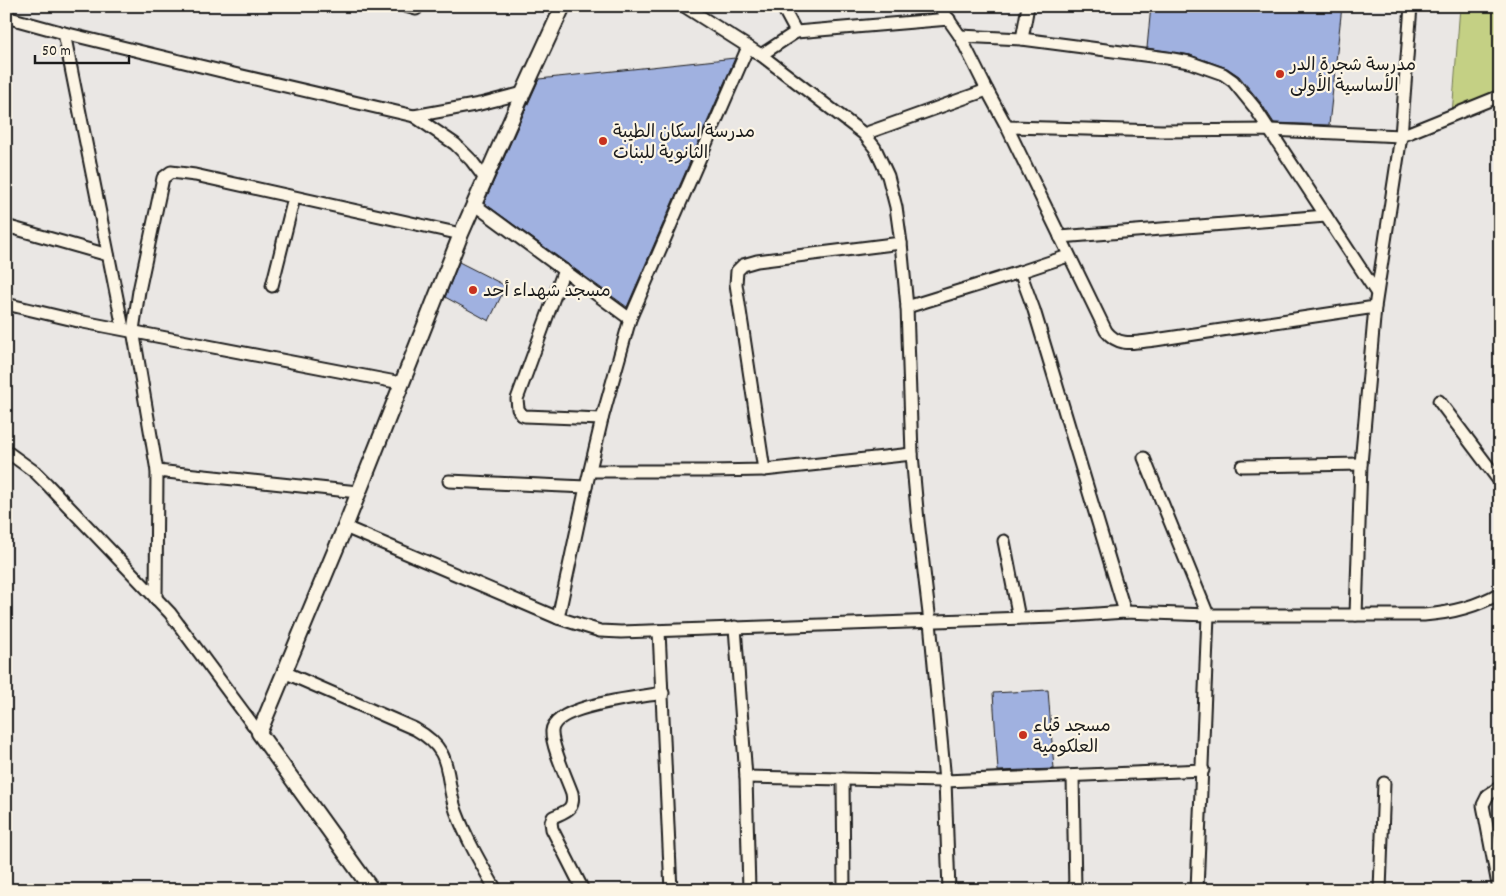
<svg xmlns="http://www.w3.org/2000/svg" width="1506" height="896" viewBox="0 0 1506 896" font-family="Dekko,'Playpen Sans Arabic',sans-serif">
<rect width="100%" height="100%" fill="#eae7e4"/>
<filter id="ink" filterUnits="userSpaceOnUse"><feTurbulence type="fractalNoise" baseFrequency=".02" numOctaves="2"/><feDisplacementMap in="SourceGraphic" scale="10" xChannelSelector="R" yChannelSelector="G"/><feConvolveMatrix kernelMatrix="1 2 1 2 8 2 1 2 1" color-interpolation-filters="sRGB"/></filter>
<g filter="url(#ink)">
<!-- green -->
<path fill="#c4d084" stroke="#707650" d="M1460,6H1500V96L1452,115Z"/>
<!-- building -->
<g fill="#a0b1e0" stroke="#1c1c1c">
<path d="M1151,6H1342L1329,125L1274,123L1261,103L1239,76L1227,68L1190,55L1147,48Z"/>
<path d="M735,58L627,307L484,203L539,79Z"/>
<path d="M459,262L506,286L489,321L445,297Z"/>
<path d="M1048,690L1054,769L998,771L993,693Z"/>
</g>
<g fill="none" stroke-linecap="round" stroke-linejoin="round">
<!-- minor casing -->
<g stroke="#1c1c1c" stroke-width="15">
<g id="minor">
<path d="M405,6L416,9"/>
<path d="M684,6L761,55L864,134L875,148L888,176L896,207L901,243L907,307L912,454L918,521L930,622L945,781L949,890"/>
<path d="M939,6L960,36L987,90L1007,127L1106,331C1119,348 1136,342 1155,340L1375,307"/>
<path d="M6,17L64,33L221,71L414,116L455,144L471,160L486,180"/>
<path d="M796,32L949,19"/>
<path d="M64,33L123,328"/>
<path d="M960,36L1022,39L1167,58L1189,62L1223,74L1233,81L1255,108L1376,292"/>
<path d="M1022,39L1028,6"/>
<path d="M761,55L796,32L782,6"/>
<path d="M414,116L480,104L523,93"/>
<path d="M1007,127L1162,131L1270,130L1401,136L1500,96"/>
<path d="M864,134L987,90"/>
<path d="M475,205L630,319L748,47"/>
<path d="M6,226L108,255"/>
<path d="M1060,237L1326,216"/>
<path d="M564,270L517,399L518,409L522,415L525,416L602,419"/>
<path d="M1020,272L1068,256"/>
<path d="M272,286L294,198"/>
<path d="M6,304L78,321L401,383"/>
<path d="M907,307L1020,272L1034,310L1125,612"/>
<path d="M1439,401L1500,482"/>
<path d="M6,451L35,472L47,484L170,613L259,733"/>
<path d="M1144,458L1208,615L1197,890"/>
<path d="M1242,466L1361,464"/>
<path d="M764,470L736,284L737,271L743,265L757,261L901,243"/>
<path d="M157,471L358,492"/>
<path d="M590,471H711L764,470L912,454"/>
<path d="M449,481L586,487"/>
<path d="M345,527L558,618L600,631L621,632L1054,617L1125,612L1208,615H1424C1450,613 1476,607 1500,593"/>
<path d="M1004,541L1019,618"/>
<path d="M156,599L157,471L133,330L139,291L163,178L171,172L195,175L461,234"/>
<path d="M1356,615L1361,464L1375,307L1401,136L1411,6"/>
<path d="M558,618L586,487L602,419L630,319"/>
<path d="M735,627L746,777L749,890"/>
<path d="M659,631L671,890"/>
<path d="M284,672L415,729C456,752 443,774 456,811C466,838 481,864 496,890"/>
<path d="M1073,776L1075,890"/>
<path d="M746,777L945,781L1203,770"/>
<path d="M843,779L844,890"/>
<path d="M583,890L552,829L551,822L553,817C566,811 575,810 572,793C567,779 551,745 552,731C554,705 641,697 663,693"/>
<path d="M1380,890L1384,783"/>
<path d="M1499,890L1483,805L1488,795L1500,787"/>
</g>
</g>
<!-- tertiary casing -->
<g stroke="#1c1c1c" stroke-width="18">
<path id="tertiary" d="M372,890L259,733L345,527L461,234L523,93L563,6"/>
</g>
<!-- minor -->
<use href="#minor" stroke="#fcf5e5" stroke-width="11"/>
<!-- tertiary -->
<use href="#tertiary" stroke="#fcf5e5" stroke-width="14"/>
</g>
</g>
<!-- markers -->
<g fill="#c8321e" stroke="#fcf5e5" stroke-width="2">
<circle cx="1280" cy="74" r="5"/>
<circle cx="603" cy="141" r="5"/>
<circle cx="473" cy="290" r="5"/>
<circle cx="1023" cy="735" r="5"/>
</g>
<g text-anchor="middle" stroke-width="4.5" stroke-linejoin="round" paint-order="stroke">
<!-- poi labels -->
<g font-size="18" fill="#1c1c1c" stroke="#fcf5e5" text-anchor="start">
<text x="1290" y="70">مدرسة شجرة الدر<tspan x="1290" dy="21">الأساسية الأولى</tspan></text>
<text x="613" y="137">مدرسة اسكان الطيبة<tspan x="613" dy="21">الثانوية للبنات</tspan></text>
<text x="483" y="296">مسجد شهداء أحد</text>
<text x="1033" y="731">مسجد قباء<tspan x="1033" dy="21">العلكومية</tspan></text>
</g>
</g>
<!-- margin -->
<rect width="1506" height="896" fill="none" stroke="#fcf5e5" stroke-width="25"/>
<rect x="12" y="12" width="1481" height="871" fill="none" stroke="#1c1c1c" stroke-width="2" filter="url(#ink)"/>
<!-- scale -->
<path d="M35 55v8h94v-8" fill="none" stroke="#1c1c1c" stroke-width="2.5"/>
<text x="42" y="55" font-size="15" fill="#1c1c1c" stroke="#fcf5e5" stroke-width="4" paint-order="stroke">50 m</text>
</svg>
